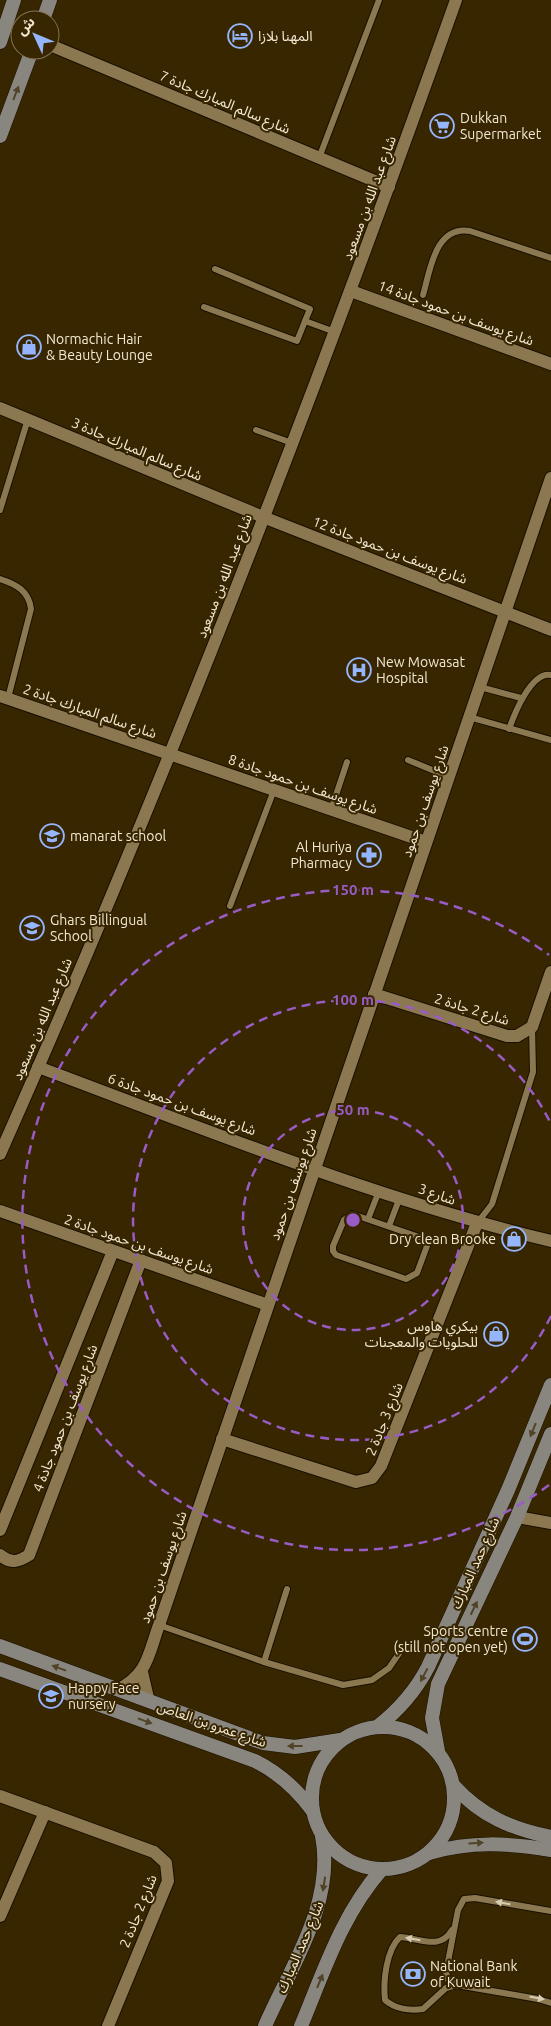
<svg xmlns="http://www.w3.org/2000/svg" width="551" height="2026" viewBox="0 0 551 2026" font-family="Ubuntu,'Noto Sans Arabic',sans-serif">
<rect width="100%" height="100%" fill="#372600"/>
<g fill="none" stroke-linecap="round" stroke-linejoin="round">
<!-- service casing -->
<g stroke="#191000" stroke-width="8">
<g id="service">
<path d="M319,158L379,0"/>
<path d="M215,269L310,309L305,321L335,332"/>
<path d="M423,295C430,271 435,225 470,231L551,258"/>
<path d="M204,307L297,341L305,321"/>
<path d="M256,430L292,443"/>
<path d="M0,510L28,419"/>
<path d="M0,579C16,584 29,591 31,609L8,698"/>
<path d="M480,687L521,698"/>
<path d="M469,717L551,740"/>
<path d="M509,729C514,715 531,671 551,675"/>
<path d="M408,760L449,777"/>
<path d="M331,810L347,762"/>
<path d="M230,906L274,790"/>
<path d="M352,1214L422,1238L427,1246L417,1273L406,1279L336,1255L333,1251V1246L344,1220Z"/>
<path d="M368,1219L379,1191"/>
<path d="M478,1222L492,1204L533,1072L532,1027"/>
<path d="M389,1226L400,1197"/>
<path d="M159,1625L264,1662L343,1685L372,1680L389,1668L400,1652"/>
<path d="M264,1662L287,1589"/>
<path d="M551,1911L475,1898L464,1899L458,1910L446,1972L448,1980L457,1985L538,1999L551,2003"/>
<path d="M452,1930C440,1951 419,1938 400,1937C386,1950 383,1982 385,2000C395,2009 410,2011 423,2009L446,1988L457,1985"/>
</g>
</g>
<!-- minor casing -->
<g stroke="#191000" stroke-width="14">
<g id="minor">
<path d="M50,45L389,187"/>
<path d="M351,291L551,364"/>
<path d="M0,408L263,517L551,630"/>
<path d="M0,696L426,842"/>
<path d="M374,994L507,1036H517L532,1027L551,972"/>
<path d="M38,1067C207,1130 376,1199 551,1241"/>
<path d="M0,1154C168,776 317,390 456,0"/>
<path d="M0,1211L268,1305"/>
<path d="M222,1439L356,1482L372,1478L381,1466L477,1223"/>
<path d="M517,1517L551,1523"/>
<path d="M0,1530L113,1251"/>
<path d="M0,1555C11,1564 18,1562 29,1555L141,1260"/>
<path d="M142,1672L149,1702"/>
<path d="M117,1690C148,1675 148,1655 159,1625L551,478"/>
<path d="M0,1796L154,1852L166,1863L168,1881L108,2026"/>
<path d="M0,1916L45,1812"/>
</g>
</g>
<!-- secondary casing -->
<g stroke="#191000" stroke-width="15">
<g id="secondary">
<path d="M43,20L50,0"/>
<path d="M0,42L14,0"/>
<path d="M0,136L32,50"/>
<path d="M0,1646L263,1743L295,1747L340,1740"/>
<path d="M0,1669L255,1761C279,1773 296,1788 312,1810"/>
<circle cx="383" cy="1798" r="71"/>
<path d="M377,1727C399,1710 415,1692 428,1667L508,1490L551,1385"/>
<path d="M438,1751L432,1718L438,1684L517,1517L551,1434"/>
<path d="M454,1786C481,1816 512,1829 551,1837"/>
<path d="M429,1853C471,1841 508,1843 551,1850"/>
<path d="M265,2026C291,1966 335,1903 322,1836"/>
<path d="M301,2026C324,1971 342,1914 382,1869"/>
</g>
</g>
<!-- service -->
<use href="#service" stroke="#8b7850" stroke-width="6"/>
<!-- minor -->
<use href="#minor" stroke="#8b7850" stroke-width="12"/>
<!-- secondary -->
<use href="#secondary" stroke="#898680" stroke-width="14"/>
</g>
<!-- one-way arrows -->
<defs><path id="oneway-solid" d="M-6-.8H1V-3.2L6.5 0L1 3.2V.8H-6Z" transform="scale(1.25)"/></defs>
<g fill="#504326">
<use href="#oneway-solid" transform="translate(16 93) rotate(-69)"/>
<use href="#oneway-solid" transform="translate(533 1430) rotate(112)"/>
<use href="#oneway-solid" transform="translate(474 1608) rotate(-64)"/>
<use href="#oneway-solid" transform="translate(59 1668) rotate(-160)"/>
<use href="#oneway-solid" transform="translate(424 1675) rotate(118)"/>
<use href="#oneway-solid" transform="translate(145 1721) rotate(20)"/>
<use href="#oneway-solid" transform="translate(295 1746) rotate(180)"/>
<use href="#oneway-solid" transform="translate(476 1843) rotate(-4)"/>
<use href="#oneway-solid" transform="translate(324 1884) rotate(99)"/>
<use href="#oneway-solid" transform="translate(320 1981) rotate(-67)"/>
</g>
<g fill="#d8ccb2">
<use href="#oneway-solid" transform="translate(503 1903) rotate(-170)"/>
<use href="#oneway-solid" transform="translate(413 1939) rotate(-170)"/>
<use href="#oneway-solid" transform="translate(537 1998) rotate(11)"/>
</g>
<!-- distance rings -->
<g fill="none" stroke="#995bc4" stroke-width="2.5" stroke-dasharray="9 6">
<circle cx="353" cy="1220" r="110"/>
<path d="M551 1316A220 220 0 1 1 551 1124"/>
<path d="M549 1485A330 330 0 1 1 549 955"/>
</g>
<!-- icons -->
<defs>
<g id="hotel-ring" transform="scale(1.25)"><circle r="9.5" fill="#372600" stroke="#95b6fd" stroke-width="1.5"/><path d="M-6-4.5h1.5V1H6V5H4.5V3h-9V5H-6ZM-4 0a1.8 1.8 0 1 1 3.6 0ZM.5 0V-2.5h3Q6-2.5 6 0Z" fill="#95b6fd"/></g>
<g id="supermarket-ring" transform="scale(1.25)"><circle r="9.5" fill="#372600" stroke="#95b6fd" stroke-width="1.5"/><path d="M-6-5.5h2.5l.6 2H6L4.5 2H-2.5L-4.4-4H-6ZM-1.5 3.2a1.3 1.3 0 1 0 .1 0ZM3 3.2a1.3 1.3 0 1 0 .1 0Z" fill="#95b6fd"/></g>
<g id="shop-ring" transform="scale(1.25)"><circle r="9.5" fill="#372600" stroke="#95b6fd" stroke-width="1.5"/><path d="M-5-2.5h2.3a2.7 3.5 0 0 1 5.4 0H5L5.5 6h-11ZM-1.5-2.5h3a1.5 2.3 0 0 0-3 0Z" fill="#95b6fd"/></g>
<g id="hospital-ring" transform="scale(1.25)"><circle r="9.5" fill="#372600" stroke="#95b6fd" stroke-width="1.5"/><path d="M-5-5h3v3.5h4V-5h3V5h-3V1.5h-4V5h-3Z" fill="#95b6fd"/></g>
<g id="school-ring" transform="scale(1.25)"><circle r="9.5" fill="#372600" stroke="#95b6fd" stroke-width="1.5"/><path d="M0-5L7-2L0 1L-7-2ZM-4 1L0 2.5L4 1V4Q0 6-4 4Z" fill="#95b6fd"/></g>
<g id="pharmacy-ring" transform="scale(1.25)"><circle r="9.5" fill="#372600" stroke="#95b6fd" stroke-width="1.5"/><path d="M-2-6h4v4h4v4h-4v4h-4v-4h-4v-4h4Z" fill="#95b6fd"/></g>
<g id="stadium-ring" transform="scale(1.25)"><circle r="9.5" fill="#372600" stroke="#95b6fd" stroke-width="1.5"/><path d="M0-5a6.5 5 0 1 0 0 10a6.5 5 0 1 0 0-10ZM-3.5-1.8h7v3.6h-7Z" fill="#95b6fd"/></g>
<g id="bank-ring" transform="scale(1.25)"><circle r="9.5" fill="#372600" stroke="#95b6fd" stroke-width="1.5"/><path d="M-6-4H6V4H-6ZM0-2.3a2.3 2.3 0 1 0 0 4.6a2.3 2.3 0 1 0 0-4.6Z" fill="#95b6fd"/></g>
</defs>
<g fill-rule="evenodd">
<use href="#hotel-ring" x="240" y="36"/>
<use href="#supermarket-ring" x="442" y="126"/>
<use href="#shop-ring" x="29" y="347"/>
<use href="#hospital-ring" x="359" y="670"/>
<use href="#school-ring" x="52" y="836"/>
<use href="#pharmacy-ring" x="369" y="855"/>
<use href="#school-ring" x="32" y="928"/>
<use href="#shop-ring" x="514" y="1239"/>
<use href="#shop-ring" x="496" y="1334"/>
<use href="#stadium-ring" x="525" y="1639"/>
<use href="#school-ring" x="51" y="1696"/>
<use href="#bank-ring" x="413" y="1974"/>
</g>
<g text-anchor="middle" stroke-width="4" stroke-linejoin="round" paint-order="stroke">
<!-- poi labels -->
<g font-size="14" fill="#f2e8d3" stroke="#372600" text-anchor="start">
<text x="258" y="41">المهنا بلازا</text>
<text x="460" y="123">Dukkan<tspan x="460" dy="16">Supermarket</tspan></text>
<text x="46" y="344">Normachic Hair<tspan x="46" dy="16">&amp; Beauty Lounge</tspan></text>
<text x="376" y="667">New Mowasat<tspan x="376" dy="16">Hospital</tspan></text>
<text x="70" y="841">manarat school</text>
<text x="352" y="852" text-anchor="end">Al Huriya<tspan x="352" dy="16">Pharmacy</tspan></text>
<text x="50" y="925">Ghars Billingual<tspan x="50" dy="16">School</tspan></text>
<text x="496" y="1244" text-anchor="end">Dry clean Brooke</text>
<text x="478" y="1331" text-anchor="end">بيكري هاوس<tspan x="478" dy="16">للحلويات والمعجنات</tspan></text>
<text x="508" y="1636" text-anchor="end">Sports centre<tspan x="508" dy="16">(still not open yet)</tspan></text>
<text x="68" y="1693">Happy Face<tspan x="68" dy="16">nursery</tspan></text>
<text x="430" y="1971">National Bank<tspan x="430" dy="16">of Kuwait</tspan></text>
</g>
<!-- street labels -->
<g font-size="14" fill="#f2e8d3" stroke="#372600">
<text transform="translate(225 102) rotate(23)" y="5">شارع سالم المبارك جادة 7</text>
<text transform="translate(369 198) rotate(-70)" y="5">شارع عبد الله بن مسعود</text>
<text transform="translate(456 313) rotate(20)" y="5">شارع يوسف بن حمود جادة 14</text>
<text transform="translate(137 449) rotate(23)" y="5">شارع سالم المبارك جادة 3</text>
<text transform="translate(390 550) rotate(21)" y="5">شارع يوسف بن حمود جادة 12</text>
<text transform="translate(224 576) rotate(-69)" y="5">شارع عبد الله بن مسعود</text>
<text transform="translate(90 711) rotate(19)" y="5">شارع سالم المبارك جادة 2</text>
<text transform="translate(303 784) rotate(19)" y="5">شارع يوسف بن حمود جادة 8</text>
<text transform="translate(425 801) rotate(-71)" y="5">شارع يوسف بن حمود</text>
<text transform="translate(472 1009) rotate(17)" y="5">شارع 2 جادة 2</text>
<text transform="translate(42 1019) rotate(-67)" y="5">شارع عبد الله بن مسعود</text>
<text transform="translate(182 1104) rotate(20)" y="5">شارع يوسف بن حمود جادة 6</text>
<text transform="translate(293 1184) rotate(-71)" y="5">شارع يوسف بن حمود</text>
<text transform="translate(437 1194) rotate(19)" y="5">شارع 3</text>
<text transform="translate(139 1244) rotate(19)" y="5">شارع يوسف بن حمود جادة 2</text>
<text transform="translate(65 1418) rotate(-69)" y="5">شارع يوسف بن حمود جادة 4</text>
<text transform="translate(384 1419) rotate(-68)" y="5">شارع 3 جادة 2</text>
<text transform="translate(475 1563) rotate(-66)" y="5">شارع حمد المبارك</text>
<text transform="translate(163 1567) rotate(-71)" y="5">شارع يوسف بن حمود</text>
<text transform="translate(212 1724) rotate(19)" y="5">شارع عمرو بن العاص</text>
<text transform="translate(138 1911) rotate(-68)" y="5">شارع 2 جادة 2</text>
<text transform="translate(300 1947) rotate(-67)" y="5">شارع حمد المبارك</text>
</g>
</g>
<circle cx="353" cy="1220" r="8" fill="#995bc4" stroke="#372600" stroke-width="2.5"/>
<g font-size="15" text-anchor="middle" font-weight="bold" fill="#995bc4" stroke="#372600" stroke-width="4" stroke-linejoin="round" paint-order="stroke">
<text x="353" y="895">150 m</text>
<text x="353" y="1005">100 m</text>
<text x="353" y="1115">50 m</text>
</g>
<!-- north arrow -->
<g transform="translate(35 35) rotate(314)"><circle r="24" fill="#372600" stroke="#827454"/>
<path d="M0-4L9 19L0 12L-9 19Z" fill="#95b6fd"/>
<text y="-8" font-size="14" font-weight="bold" text-anchor="middle" fill="#f2e8d3">ش</text>
</g>
</svg>
